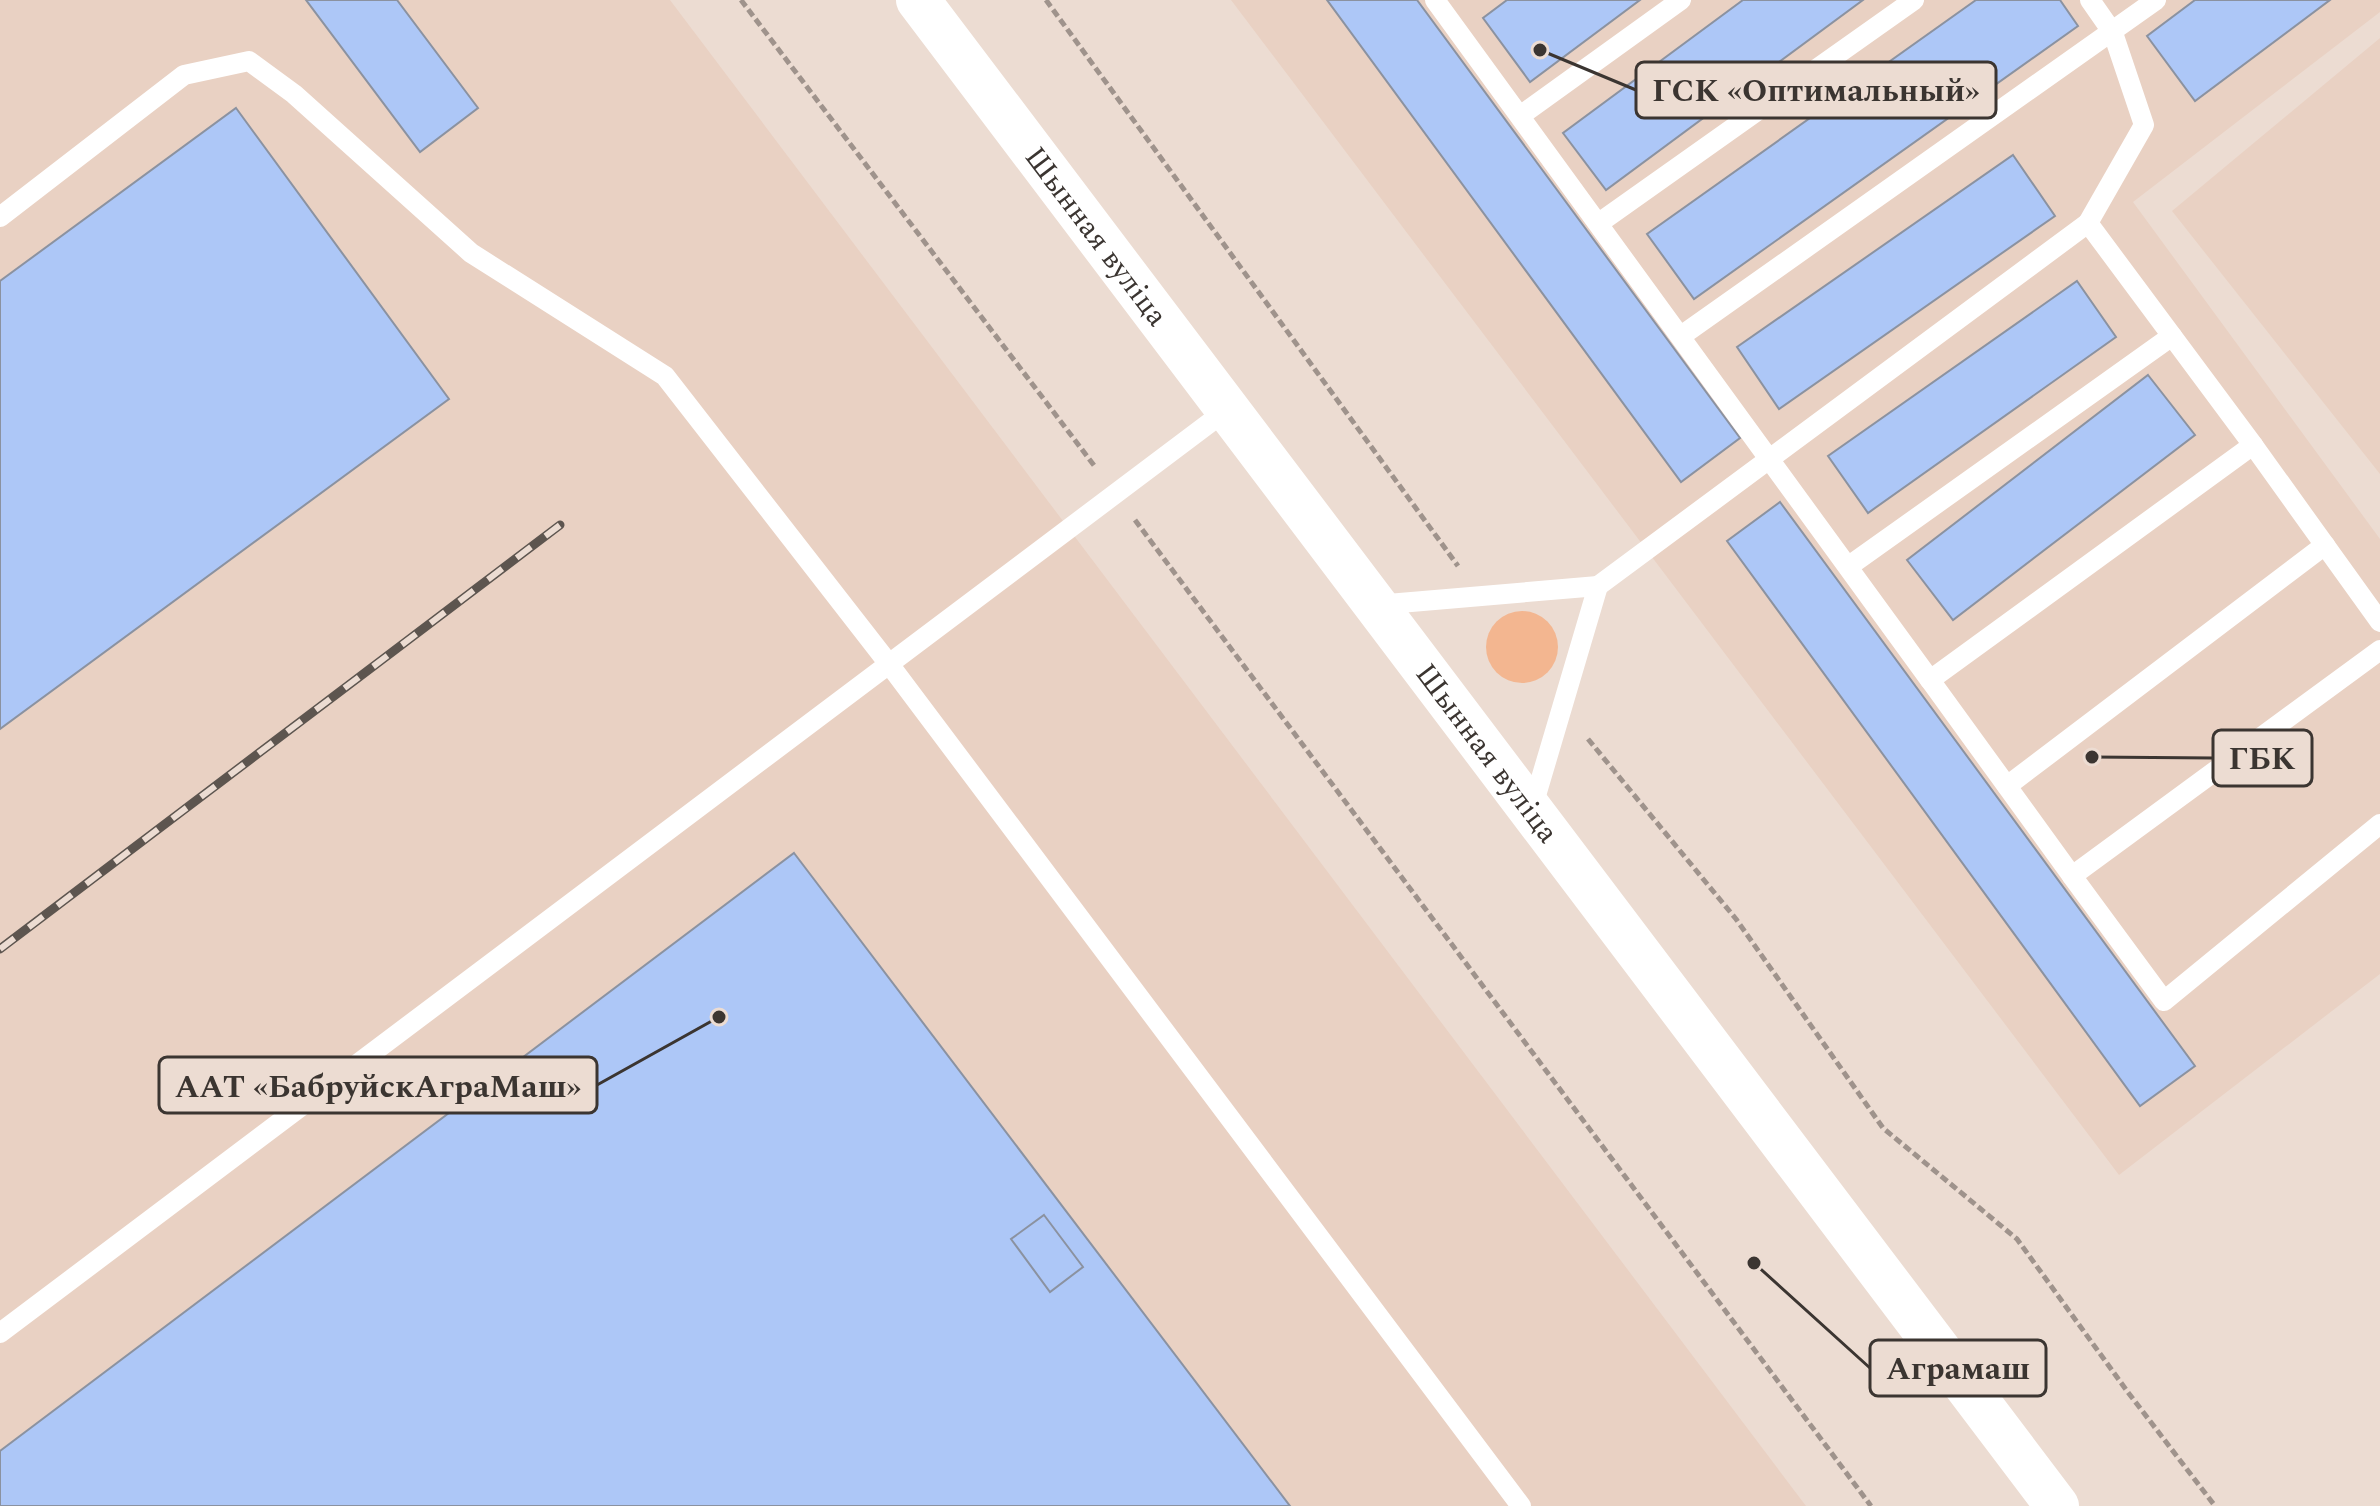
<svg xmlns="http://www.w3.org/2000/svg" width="2380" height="1506" viewBox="0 0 2380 1506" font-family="Spectral,serif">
<rect width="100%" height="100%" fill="#ecdcd2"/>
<!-- built -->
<g fill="#e9d1c3">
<path d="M0,0H670L1806,1506H0Z"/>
<path d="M1231,0H2380V12L2133,202L2380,539V974L2119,1175Z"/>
<path d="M2380,38V474L2172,211Z"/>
</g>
<!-- green -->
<circle fill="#f3b690" cx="1522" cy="647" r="36"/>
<!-- building -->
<g fill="#adc7f7" stroke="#8b92a0" stroke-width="2">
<path d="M306,0H397L478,108L420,152Z"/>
<path d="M1327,0H1417L1740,438L1681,482Z"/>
<path d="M1507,0H1640L1530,82L1483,18Z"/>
<path d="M1743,0H1863L1606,190L1563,133Z"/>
<path d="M1976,0H2060L2078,26L1694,299L1647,234Z"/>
<path d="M2195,0H2330L2195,101L2147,36Z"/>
<path d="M236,108L449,399L0,729V281Z"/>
<path d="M2013,155L2055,216L1779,409L1737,347Z"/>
<path d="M2077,281L2116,337L1868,513L1828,456Z"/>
<path d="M2148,375L2195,435L1953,620L1907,560Z"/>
<path d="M1780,502L2195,1066L2140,1106L1727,541Z"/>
<path d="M794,853L1290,1506H0V1451Z"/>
<path d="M1044,1215L1083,1267L1050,1292L1011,1239Z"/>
</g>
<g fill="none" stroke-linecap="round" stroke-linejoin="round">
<!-- path -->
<g stroke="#9f938c" stroke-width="5" stroke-dasharray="8 4" stroke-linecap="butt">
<path d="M741,0L1096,468"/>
<path d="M1046,0L1458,566"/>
<path d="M1135,520L1871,1506"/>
<path d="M1588,739L1736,919L1883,1128L2017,1239L2127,1391L2215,1506"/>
</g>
<!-- lane -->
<g stroke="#fff" stroke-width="20">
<path d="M1435,0L1930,680L2253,445L2088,223L2144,125L2113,33L2090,0"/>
<path d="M1520,116L1681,0"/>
<path d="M0,217L184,75L249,61L294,94L471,253L665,376L889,664L1228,409"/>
<path d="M1599,223L1914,0"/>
<path d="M1681,336L2156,0"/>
<path d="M2253,445L2380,622"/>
<path d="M1849,566L2172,336"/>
<path d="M1598,586L2088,223"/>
<path d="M1376,605L1598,586L1532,809"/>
<path d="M2380,650L2072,876L2164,1001L2380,824"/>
<path d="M1930,680L2072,876"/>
<path d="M2007,786L2325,545"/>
<path d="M0,1333L889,664L1521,1506"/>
</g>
<!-- secondary -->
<path stroke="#fff" stroke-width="44" id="s1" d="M918,0L2057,1506"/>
<!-- rail casing -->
<g stroke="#5d554f" stroke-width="9">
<path id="rail" d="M0,949L560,525"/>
</g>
<!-- rail -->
<use href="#rail" stroke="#ecdcd2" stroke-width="6" stroke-dasharray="18" stroke-linecap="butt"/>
</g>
<g text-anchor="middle" stroke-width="7" stroke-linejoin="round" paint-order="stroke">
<!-- street labels -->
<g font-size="30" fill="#3b3531" stroke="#ecdcd2">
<text dy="10" stroke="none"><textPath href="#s1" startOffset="296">Шынная вуліца</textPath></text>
<text dy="10" stroke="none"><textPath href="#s1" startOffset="944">Шынная вуліца</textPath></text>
</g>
</g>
<!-- callouts -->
<path fill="none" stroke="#3b3531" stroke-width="3" d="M1540 50L1636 90M2092 757L2213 758M719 1017L597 1085M1754 1263L1870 1368"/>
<g fill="#3b3531" stroke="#ecdcd2" stroke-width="3">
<circle cx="1540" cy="50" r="8"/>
<circle cx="2092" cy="757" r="8"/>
<circle cx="719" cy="1017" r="8"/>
<circle cx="1754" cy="1263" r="8"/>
</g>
<g fill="#ecdcd2" stroke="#3b3531" stroke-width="3">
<rect x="1636" y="62" width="360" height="56" rx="8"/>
<rect x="2213" y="730" width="99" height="56" rx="8"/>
<rect x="159" y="1057" width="438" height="56" rx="8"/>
<rect x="1870" y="1340" width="176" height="56" rx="8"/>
</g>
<g font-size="32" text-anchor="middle" font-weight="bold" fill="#3b3531">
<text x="1816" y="101">ГСК «Оптимальный»</text>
<text x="2262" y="769">ГБК</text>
<text x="378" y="1097">ААТ «БабруйскАграМаш»</text>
<text x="1958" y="1379">Аграмаш</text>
</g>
</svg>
